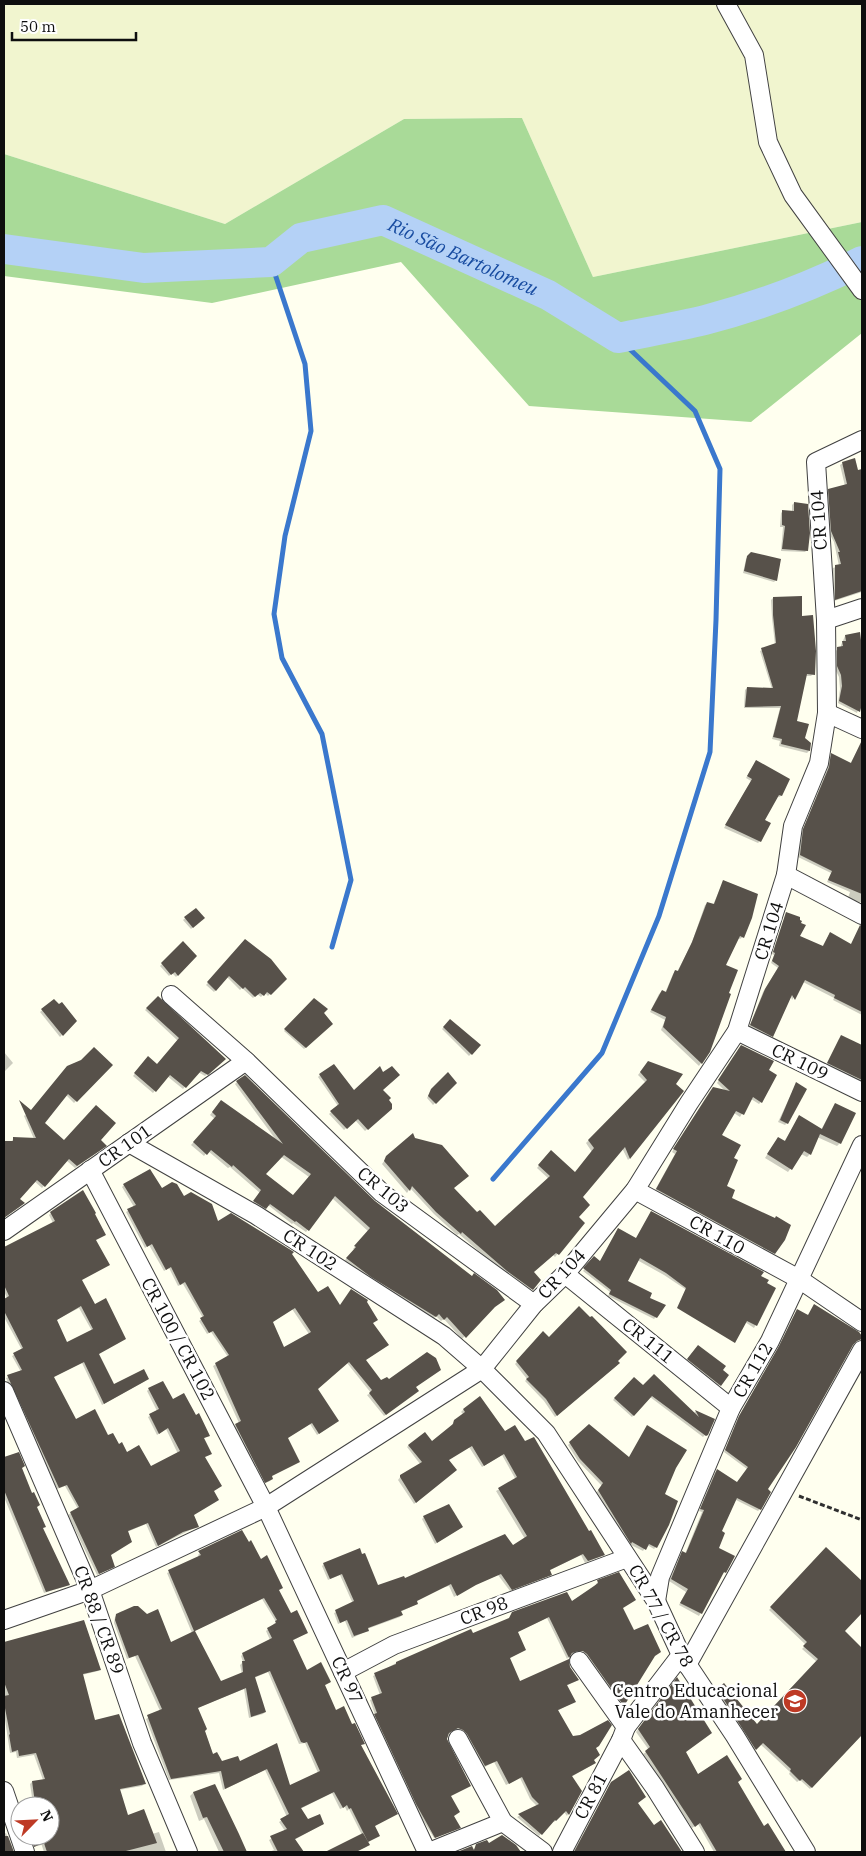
<svg xmlns="http://www.w3.org/2000/svg" width="866" height="1856" viewBox="0 0 866 1856" font-family="'IBM Plex Serif',serif">
<rect width="100%" height="100%" fill="#ffffef"/>
<!-- farmland -->
<path fill="#f1f5cf" d="M4,4H862V222L593,277L522,118L404,119L225,224L4,154Z"/>
<!-- forest -->
<path fill="#a9da98" d="M522,118L593,277L862,222V333L751,422L529,406L401,262L212,303L4,276V154L225,224L404,119Z"/>
<!-- shadow -->
<g fill="#0003" fill-rule="evenodd">
<path d="M843,463L857,471L862,470V519L861,520L862,525V592L834,601L833,568L839,566L834,542L829,533L827,492L829,490L845,486L840,465Z"/>
<path d="M794,503L807,550L805,552L781,551L783,527H780L781,513L783,511L792,512V505Z"/>
<path d="M751,554L776,580L774,582L743,573L746,559Z"/>
<path d="M773,598L801,618L813,674L811,676H806L796,722L809,751L807,753L779,746L780,741L772,739L780,708H744L745,690L747,688L772,689L760,651L775,645L772,618L771,600Z"/>
<path d="M859,634L862,655V706L860,705L857,713L838,703L840,689L839,677L835,669V651L841,648V645L845,636Z"/>
<path d="M861,744L862,902H859L848,898L850,892L827,882L831,873L798,857L802,832L827,770L830,757L832,755L850,764Z"/>
<path d="M756,761L781,796L779,797L777,796L763,821L760,841L758,843L724,828L751,781L746,778Z"/>
<path d="M723,882L743,937L740,939L738,938L724,966L727,994L709,1051L699,1066L661,1030L665,1020L650,1012L659,994L662,991L665,993L673,974L675,971L677,972L691,945L705,905L708,903L713,905Z"/>
<path d="M196,909L203,918L191,929L183,920Z"/>
<path d="M786,914L799,936L822,947L830,933L852,965L862,970V1015L833,1000L834,998L803,982L792,1000L791,996L770,1038L749,1028L763,992L778,968L771,963L774,955L772,954Z"/>
<path d="M245,941L285,979L268,996L265,993L261,997L257,994L253,998L242,988L240,990L227,977L214,992L206,985Z"/>
<path d="M183,943L196,956L176,977L172,973L169,976L160,966Z"/>
<path d="M158,997L225,1059L205,1076L198,1072L183,1089L167,1076L153,1093L133,1076L148,1058L157,1066L178,1041L145,1010Z"/>
<path d="M314,999L332,1024L304,1049L284,1031Z"/>
<path d="M54,1000L75,1021L60,1037L40,1012Z"/>
<path d="M450,1021L479,1046L469,1056L442,1029Z"/>
<path d="M839,1039L862,1046V1045V1084L826,1066Z"/>
<path d="M741,1046L767,1070L761,1102L759,1104L751,1099L740,1117L734,1113L720,1136L732,1159L725,1187L730,1199L774,1253L772,1256L654,1192L675,1154L672,1152L710,1091L713,1088L725,1091L717,1083Z"/>
<path d="M4,1052L13,1063L4,1072Z"/>
<path d="M111,1065L74,1103L66,1095L31,1111Z"/>
<path d="M645,1066L681,1075L630,1158L628,1160L622,1148L581,1197L577,1217L583,1223L555,1257L553,1255L533,1272L540,1280L529,1292L504,1273L459,1234L457,1235L434,1214L410,1188L407,1193L382,1164L387,1157L453,1189L477,1214L495,1228L549,1179L537,1168L548,1154L575,1174L592,1152L586,1143L646,1083L638,1075Z"/>
<path d="M448,1074L455,1083L433,1105L427,1098L430,1092Z"/>
<path d="M320,1075L354,1092L382,1090L391,1108L365,1131L355,1120L344,1130L329,1114L338,1106L318,1077Z"/>
<path d="M237,1082L374,1202L491,1309L462,1339L444,1319L441,1321L436,1316L433,1319L369,1279L344,1261L355,1250L353,1249L369,1232L332,1198L306,1232L293,1223L292,1224L268,1205L263,1211L252,1204L260,1193L230,1167L228,1168L208,1151L204,1156L191,1145L215,1119L210,1115L219,1103L276,1140L235,1084ZM280,1156L309,1177L293,1196L264,1174Z"/>
<path d="M796,1084L787,1123L785,1125L778,1122Z"/>
<path d="M835,1104L840,1143L837,1146L817,1137L810,1154L807,1157L801,1154L788,1172L765,1158L776,1141L784,1142L799,1117L821,1130Z"/>
<path d="M25,1115L46,1127L64,1142L99,1140L103,1148L75,1168L67,1161L42,1188L34,1181L18,1199L21,1204L4,1217V1144L11,1142L14,1138L34,1139L24,1116Z"/>
<path d="M124,1185L162,1190L183,1198L217,1223L291,1254L318,1294L372,1324L387,1345L365,1360L381,1382L415,1388V1393L384,1416L367,1395L371,1393L347,1363L316,1389L335,1423L317,1435L310,1424L287,1438L298,1462L271,1476L272,1479L270,1481L263,1484L233,1427L239,1423L213,1366L228,1357L211,1332L207,1334L199,1321L203,1318L183,1284L178,1286L169,1268L164,1271L149,1245L145,1248L126,1212L134,1207L122,1187ZM292,1309L309,1334L283,1349L272,1322Z"/>
<path d="M651,1212L760,1276L765,1284L775,1289L754,1328L745,1322L742,1327L664,1275L637,1260L627,1282L649,1298L656,1317L654,1319L608,1296L610,1292L583,1271L594,1258L600,1262L618,1230L636,1239Z"/>
<path d="M51,1213L95,1240L80,1280L94,1306L98,1355L113,1386L145,1381L102,1405L82,1363L53,1377L76,1421L108,1437L126,1454L150,1468L178,1454L166,1429L157,1435L148,1417L157,1411L147,1391L149,1389L172,1400L209,1435L203,1439L204,1457L212,1491L193,1515L198,1526L156,1547L146,1524L127,1532L110,1555L111,1568L97,1575L68,1515L78,1509L65,1486L57,1489L6,1378L21,1372L12,1356L22,1350L5,1319H4V1300L7,1298L4,1291V1248L53,1223L49,1215ZM79,1308L92,1331L67,1344L56,1320Z"/>
<path d="M797,1311L859,1333L862,1337L851,1346L766,1489L760,1509L758,1511L734,1499L720,1532L717,1548L734,1557L725,1572L722,1574L699,1616L679,1605L686,1592L669,1581L681,1554H685L702,1512L699,1511L715,1472L717,1471L737,1483L747,1469L724,1452L737,1420L778,1350Z"/>
<path d="M543,1333L549,1338L616,1361L617,1365L555,1417L544,1401L525,1381L527,1379L515,1364Z"/>
<path d="M696,1348L728,1375L718,1387L686,1361Z"/>
<path d="M634,1379L643,1386L693,1414L696,1411L713,1420L705,1435L703,1437L650,1397L632,1417L613,1400Z"/>
<path d="M480,1398L505,1432L588,1533L604,1555L585,1563L581,1555L548,1571L550,1574L548,1576L510,1591L498,1575L472,1586L454,1597L449,1586L441,1588L416,1601L417,1604L415,1605L400,1612L402,1615L400,1617L367,1629L365,1632L352,1638L345,1621L338,1624L334,1613L353,1604L340,1575L328,1580L322,1566L324,1564L377,1587L513,1547L525,1539L496,1491L516,1480L502,1455L482,1467L469,1447L447,1460L453,1472L414,1504L398,1480L401,1476L420,1464L407,1447L409,1445L431,1443L451,1427L454,1421L464,1415L461,1412L463,1410Z"/>
<path d="M589,1425L628,1459L674,1468L663,1494L656,1547L654,1549L647,1545L643,1551L629,1544L596,1493L602,1486L578,1461L568,1445Z"/>
<path d="M18,1454L21,1469L36,1507L42,1528L69,1585L44,1593L4,1497V1459Z"/>
<path d="M424,1517L459,1529L435,1544L422,1519Z"/>
<path d="M826,1549L862,1583V1611L843,1631L862,1650V1733L810,1789L800,1780L797,1782L789,1774L790,1772L760,1744L754,1751L716,1692L717,1690L757,1726L817,1662L802,1649L806,1645L769,1610Z"/>
<path d="M200,1553L278,1590L291,1614L306,1633L292,1641L306,1672L330,1682L324,1686L335,1711L351,1726L363,1743L360,1746L374,1826L366,1847L356,1852H332L362,1835L349,1809L347,1811L345,1807L340,1809L332,1793L300,1809L308,1821L323,1824L294,1840L303,1852H269L274,1850L269,1840L285,1831L279,1822L287,1817L265,1770L223,1790L219,1773L169,1780L146,1719L160,1711L135,1656L127,1659L114,1623L115,1617L120,1612L138,1607L170,1643L192,1633L167,1573L199,1557L198,1555ZM262,1599L276,1622L266,1631L270,1640L243,1654L241,1656L243,1662L240,1665L242,1674L220,1683L194,1631ZM268,1672L299,1744L305,1743L318,1773L290,1787L276,1745L239,1763H221L213,1755L197,1708L244,1689L249,1718L263,1714L265,1712L254,1678Z"/>
<path d="M598,1582L622,1608L633,1632L653,1656L621,1707L581,1653L574,1652L570,1654L567,1659L547,1618L517,1632L525,1650L508,1659L519,1682L569,1667L578,1680L566,1686L574,1702L557,1711L573,1738L595,1748L592,1765L571,1777L568,1814L567,1816L564,1812L554,1822L553,1821L539,1836L517,1817L537,1806L530,1799L520,1778L506,1785L494,1762L483,1768L461,1731L455,1730L448,1734L446,1739L449,1796L453,1816L457,1829L434,1838L415,1807L373,1717L375,1715L370,1700L380,1695L373,1676L396,1663L472,1635L571,1602L596,1586V1584Z"/>
<path d="M84,1622L100,1669L98,1671L82,1675L94,1722L144,1784L142,1786L119,1790L127,1817L152,1834L159,1832L166,1852H44L39,1837L50,1836V1806H43L42,1803L33,1804L30,1784L32,1782L43,1780L34,1755L17,1758L16,1752L10,1753L4,1713V1643Z"/>
<path d="M675,1681L685,1752L698,1776L737,1782L763,1828L768,1825L785,1852H714L698,1824L692,1828L643,1754L649,1750L636,1732Z"/>
<path d="M612,1783L637,1803L653,1827L661,1822L680,1852H573Z"/>
<path d="M214,1785L238,1847L228,1852H219L204,1819L199,1821L190,1796L193,1793Z"/>
<path d="M6,1833L13,1852H4V1834Z"/>
<path d="M477,1845H488L515,1849L517,1852H460L471,1848L473,1851Z"/>
</g>
<g fill="none" stroke-linecap="round" stroke-linejoin="round">
<!-- stream -->
<g stroke="#3a78cd" stroke-width="5">
<path d="M271,262L305,364L311,431L285,536L274,614L282,658L322,734L351,880L332,947"/>
<path d="M493,1179L602,1053L659,916L710,752L716,620L720,469L695,411L618,338"/>
</g>
<!-- river -->
<path stroke="#b4d1f6" stroke-width="30" id="s1" d="M4,249L144,268L271,262L301,238L383,220L548,295L618,338C647,332 676,327 705,320C759,306 812,286 862,261"/>
</g>
<!-- building -->
<g fill="#57514a" fill-rule="evenodd">
<path d="M855,458L858,470L862,469V591L835,600V565L841,564L838,552H840L831,531L828,489L847,484L842,462Z"/>
<path d="M794,502L808,504L810,533L808,551L782,549L785,526L782,525V510L794,511Z"/>
<path d="M751,552L781,559L777,581L744,571L747,556Z"/>
<path d="M802,596V616L813,615L816,651L815,675L807,674L797,721L809,724L805,738L811,743L810,751L781,744L782,739L773,737L781,706L745,707L747,687L773,688L761,648L776,643L773,615V597Z"/>
<path d="M860,632L862,648V704L860,712L839,701L842,686L841,675L837,666V647L843,646L842,641H846L845,635Z"/>
<path d="M862,740V894L828,880L832,871L800,855L803,829L829,767L831,753L851,763Z"/>
<path d="M756,760L790,779L782,796L779,795L765,820L771,823L761,842L725,825L752,779L747,776Z"/>
<path d="M723,880L758,894L752,918L744,938L740,936L726,965L738,970L729,993L731,994L710,1052L702,1064L663,1027L666,1017L651,1010L662,990L666,992L675,970L678,971L692,942L707,902L714,904Z"/>
<path d="M196,908L205,918L193,928L184,917Z"/>
<path d="M786,912L800,917V920L802,921L801,923L806,925L800,936L823,946L830,932L851,944L860,925L862,926V1012L834,998L835,995L805,980L795,1000L792,995L773,1037L750,1025L765,989L779,966L772,961L775,953L773,952Z"/>
<path d="M245,939L271,959L287,979L271,995L267,992L264,996L260,993L255,997L245,987L243,989L229,976L216,991L207,982Z"/>
<path d="M183,941L197,956L178,976L175,972L171,975L161,963Z"/>
<path d="M158,996L226,1059L208,1075L201,1071L186,1088L170,1075L156,1092L134,1073L148,1056L157,1064L179,1038L146,1008Z"/>
<path d="M314,998L328,1009L324,1013L333,1024L306,1048L284,1029Z"/>
<path d="M54,999L59,1004L62,1002L77,1021L63,1036L41,1009Z"/>
<path d="M450,1019L481,1045L472,1055L443,1027Z"/>
<path d="M841,1035L862,1045V1080L827,1063Z"/>
<path d="M741,1045L774,1061L769,1070L777,1075L762,1103L753,1097L744,1115L736,1111L722,1135L741,1145L734,1158L738,1160L727,1186L735,1190L732,1198L775,1218L776,1216L791,1225L785,1240L775,1254L656,1189L677,1151L673,1149L713,1087L730,1091L718,1080Z"/>
<path d="M94,1047L113,1065L77,1102L68,1094L45,1123L64,1140L96,1105L116,1123L101,1140L107,1146L77,1166L69,1159L45,1187L37,1180L20,1199L25,1203L4,1218V1141H13V1137L36,1138L19,1100L31,1110L67,1066L81,1060Z"/>
<path d="M648,1061L683,1074L676,1084L684,1091L630,1159L625,1147L583,1197L590,1205L579,1217L585,1223L559,1255L556,1253L534,1272L541,1280L533,1290L507,1271L462,1232L461,1234L436,1212L412,1186L410,1191L384,1161L386,1156L413,1133L415,1138L442,1145L469,1176L454,1188L477,1212L480,1210L495,1226L550,1176L538,1165L551,1150L575,1172L594,1148L588,1140L647,1080L640,1072Z"/>
<path d="M334,1064L354,1090L380,1066L383,1072L392,1066L400,1075L383,1090L391,1098L389,1100L392,1104V1109L368,1130L358,1119L347,1129L330,1111L339,1104L319,1074Z"/>
<path d="M448,1072L457,1083L436,1104L428,1096L431,1089Z"/>
<path d="M245,1075L375,1201L472,1276L474,1273L497,1290L505,1300L495,1307L466,1338L447,1317L444,1320L439,1314L436,1317L371,1277L346,1258L356,1247L354,1246L370,1228L335,1196L309,1231L296,1221L295,1222L270,1204L266,1209L253,1201L261,1190L233,1165L232,1167L211,1150L207,1155L193,1142L216,1116L212,1112L221,1100L283,1144L236,1081ZM284,1155L311,1174L293,1195L266,1174Z"/>
<path d="M796,1082L807,1089L788,1124L780,1120Z"/>
<path d="M835,1103L856,1113L841,1144L820,1134L811,1155L804,1151L792,1170L767,1154L778,1137L785,1141L799,1115L822,1129Z"/>
<path d="M150,1169L162,1188L172,1182L177,1184L184,1196L191,1192L212,1204L218,1221L231,1213L294,1252L292,1254L318,1292L328,1286L340,1305L351,1289L368,1300L367,1302L378,1320L373,1323L389,1345L366,1360L381,1380L387,1377L389,1379L427,1352L436,1358L441,1370L416,1387L419,1391L386,1415L369,1393L372,1390L349,1362L318,1389L339,1421L319,1434L312,1423L288,1438L300,1462L272,1476L273,1479L265,1483L235,1424L241,1421L215,1363L229,1355L213,1331L209,1333L200,1318L204,1316L185,1282L180,1285L171,1267L166,1270L152,1244L147,1247L127,1209L136,1205L123,1184ZM295,1308L311,1332L284,1347L273,1322Z"/>
<path d="M83,1190L96,1213L95,1214L106,1235L96,1240L110,1265L82,1280L95,1304L106,1298L126,1339L99,1354L114,1384L144,1369L149,1379L104,1404L84,1362L54,1377L76,1419L95,1409L108,1435L113,1433L119,1444L122,1442L127,1452L139,1445L151,1466L180,1451L168,1428L159,1434L149,1414L159,1409L148,1388L163,1381L173,1399L184,1393L196,1415L199,1413L210,1436L204,1438L212,1454L205,1457L222,1486L214,1491L219,1500L194,1515L199,1527L183,1532L158,1546L148,1523L128,1531L132,1542L111,1555L115,1567L99,1574L70,1512L79,1507L67,1485L59,1488L7,1375L22,1370L13,1353L23,1348L4,1311V1299L9,1296L4,1285V1247L55,1221L50,1212ZM81,1306L93,1329L67,1342L57,1320Z"/>
<path d="M651,1211L764,1272L761,1276L769,1280L767,1283L776,1288L757,1326L747,1321L735,1343L677,1308L686,1288L666,1273L640,1258L628,1281L652,1293L650,1298L666,1305L657,1318L609,1294L611,1290L583,1268L594,1256L600,1261L618,1228L636,1238Z"/>
<path d="M814,1304L859,1332L862,1336V1339L857,1341L853,1345L796,1447L768,1489L771,1492L761,1510L737,1498L722,1531L725,1533L719,1548L735,1556L726,1573L724,1572L702,1614L680,1603L688,1589L671,1579L682,1551L686,1553L704,1510L700,1509L717,1469L737,1482L748,1467L725,1450L739,1416L779,1346L797,1309L808,1315Z"/>
<path d="M579,1306L590,1317L592,1316L627,1352L618,1361L620,1363L557,1416L546,1399L526,1379L529,1377L516,1361L543,1331L549,1337Z"/>
<path d="M698,1345L726,1366L723,1370L729,1375L721,1386L687,1359Z"/>
<path d="M654,1374L699,1417L695,1410L715,1419L708,1435L706,1436L652,1396L634,1416L614,1398L634,1377L643,1385Z"/>
<path d="M480,1396L505,1431L515,1425L525,1441L534,1437L589,1531L591,1530L605,1555L588,1561L583,1554L550,1570L552,1575L512,1590L501,1574L476,1585L457,1596L451,1584L417,1601L418,1604L401,1611L403,1615L368,1628L369,1631L354,1636L347,1620L340,1623L335,1610L354,1601L342,1574L330,1579L323,1563L360,1548L362,1554L365,1553L378,1585L404,1576L405,1578L505,1534L513,1545L527,1536L498,1488L517,1477L504,1454L484,1466L472,1446L449,1460L457,1470L416,1503L400,1477V1475L422,1462L408,1445L425,1432L432,1441L453,1424L454,1420L465,1412L463,1409Z"/>
<path d="M589,1424L629,1457L647,1425L687,1450L676,1468L665,1494L678,1501L669,1525L657,1548L649,1544L646,1550L632,1542L631,1544L598,1490L603,1483L580,1459L569,1442Z"/>
<path d="M19,1452L25,1466L22,1468L32,1493L34,1492L40,1505L37,1507L46,1527L43,1528L70,1585L46,1592L4,1490V1457Z"/>
<path d="M449,1504L463,1527L437,1543L423,1516Z"/>
<path d="M242,1530L249,1542L251,1540L261,1559L267,1555L283,1588L279,1590L291,1613L297,1610L308,1633L293,1640L307,1670L321,1662L331,1682L325,1685L336,1710L344,1706L352,1724L355,1723L365,1744L361,1745L398,1814L375,1826L380,1836L368,1842L351,1808L349,1809L347,1805L343,1808L334,1792L301,1808L308,1819L320,1814L324,1824L295,1839L304,1852H278L270,1836L287,1829L280,1819L289,1814L267,1769L225,1789L221,1771L171,1779L147,1715L162,1709L138,1655L129,1658L115,1620L116,1614L134,1606H138L147,1614L158,1609L171,1642L194,1631L168,1570L201,1555L198,1551ZM264,1598L277,1620L275,1621L276,1623L267,1628L272,1638L242,1653L245,1661H242L243,1672L221,1681L195,1631ZM270,1671L301,1742L304,1743L307,1742L320,1771L290,1785L277,1743L240,1761L238,1756L222,1761L217,1752L213,1754L205,1731L207,1729L198,1708L246,1688L251,1717L266,1712L255,1677Z"/>
<path d="M826,1547L862,1581V1613L845,1631L862,1648V1735L812,1788L802,1779L800,1781L790,1771L791,1769L763,1743L756,1750L717,1689L724,1683L757,1724L818,1659L803,1646L807,1642L770,1607Z"/>
<path d="M619,1572L636,1600L623,1608L634,1630L648,1624L661,1652L655,1656L624,1706L587,1654L583,1651H578L572,1653L569,1658L549,1617L518,1632L526,1650L510,1658L520,1681L569,1659L570,1667L579,1680L567,1685L576,1702L558,1710L573,1736L580,1735L608,1720L612,1725L599,1746L596,1748L600,1755L594,1760L596,1763L572,1776L582,1791L569,1815L566,1811L556,1821L555,1820L542,1835L518,1814L539,1804L532,1797L522,1777L509,1784L497,1761L485,1766L467,1734L463,1730L458,1728L449,1733L447,1739L471,1786L451,1796L460,1812L454,1816L461,1828L435,1838L416,1804L374,1714L377,1713L371,1697L382,1693L374,1673L396,1664V1662L471,1629L473,1633L509,1618L512,1612L567,1592L572,1601L594,1586L598,1583L597,1580Z"/>
<path d="M84,1620L101,1670L83,1674L95,1720L119,1714L146,1784L120,1789L128,1815L144,1809L157,1843L122,1852H47L44,1843L34,1847L31,1836H50V1806H45L44,1801L35,1803L32,1781L45,1779L36,1753L19,1756L18,1750L12,1752L9,1735L10,1734L4,1703V1696L9,1695L4,1682V1642Z"/>
<path d="M677,1677L712,1733L686,1752L698,1774L727,1755L742,1779L738,1782L764,1826L768,1823L786,1852H717L700,1823L695,1827L649,1757L645,1751L650,1747L638,1729Z"/>
<path d="M629,1770L646,1797L638,1803L654,1825L661,1820L682,1852H574L611,1782Z"/>
<path d="M215,1784L239,1834L247,1852H224L207,1817L203,1818L193,1792Z"/>
<path d="M363,1833L370,1845L356,1852H325Z"/>
<path d="M502,1835L516,1845L521,1852H457L472,1846L474,1850L476,1844L487,1840L489,1843Z"/>
<path d="M4,1836H8L14,1852H4Z"/>
</g>
<g fill="none" stroke-linecap="round" stroke-linejoin="round">
<!-- minor casing -->
<g stroke="#414141" stroke-width="20">
<g id="minor">
<path d="M726,4L754,55L768,142L793,195L862,290"/>
<path d="M826,620L862,608"/>
<path d="M827,713L862,729"/>
<path d="M786,875L862,915"/>
<path d="M171,995L246,1061L382,1193L534,1304"/>
<path d="M737,1031L862,1092"/>
<path d="M129,1143L256,1215L444,1336L482,1369L546,1433L656,1601L681,1655L735,1736L806,1852"/>
<path d="M90,1170L266,1507L427,1852"/>
<path d="M635,1190L799,1279L862,1322"/>
<path d="M4,1231L246,1061"/>
<path d="M565,1274L731,1408"/>
<path d="M4,1391L90,1590L142,1743L188,1852"/>
<path d="M656,1601L660,1577L731,1408L770,1341L862,1145"/>
<path d="M4,1620L90,1590L266,1507L482,1369L534,1304L565,1274L635,1190L689,1103L737,1031L786,875L793,826L819,763L827,713L826,620L816,462L862,440"/>
<path d="M579,1661L626,1727"/>
<path d="M687,1665L862,1350"/>
<path d="M343,1672L394,1645L627,1558"/>
<path d="M458,1739L503,1822L543,1852"/>
<path d="M621,1740L655,1788L695,1852"/>
<path d="M4,1791L25,1852"/>
<path d="M429,1852L503,1822"/>
<path d="M562,1852L621,1740L626,1727L681,1655"/>
</g>
</g>
<!-- path -->
<path stroke="#303030" stroke-width="3" stroke-dasharray="5 2.5" stroke-linecap="butt" d="M799,1496L862,1520"/>
<!-- minor -->
<use href="#minor" stroke="#fff" stroke-width="18"/>
</g>
<!-- icons -->
<defs>
<g id="school-disc" transform="scale(1.25)"><circle r="9.5" fill="#be3a25" stroke="#fff"/><path d="M0-5L7-2L0 1L-7-2ZM-4 1L0 2.5L4 1V4Q0 6-4 4Z" fill="#fff"/></g>
</defs>
<g fill-rule="evenodd">
<use href="#school-disc" x="795" y="1701"/>
</g>
<g text-anchor="middle" stroke-width="5" stroke-linejoin="round" paint-order="stroke">
<!-- street labels -->
<g font-size="18" fill="#0e0e0e" stroke="#fff">
<text transform="translate(819 520) rotate(-94)" y="6">CR 104</text>
<text transform="translate(769 931) rotate(-73)" y="6">CR 104</text>
<text transform="translate(800 1062) rotate(26)" y="6">CR 109</text>
<text transform="translate(125 1146) rotate(-35)" y="6">CR 101</text>
<text transform="translate(383 1190) rotate(40)" y="6">CR 103</text>
<text transform="translate(717 1235) rotate(29)" y="6">CR 110</text>
<text transform="translate(310 1250) rotate(33)" y="6">CR 102</text>
<text transform="translate(562 1274) rotate(-47)" y="6">CR 104</text>
<text transform="translate(178 1339) rotate(62)" y="6">CR 100 / CR 102</text>
<text transform="translate(648 1341) rotate(39)" y="6">CR 111</text>
<text transform="translate(753 1370) rotate(-60)" y="6">CR 112</text>
<text transform="translate(484 1611) rotate(-21)" y="6">CR 98</text>
<text transform="translate(661 1616) rotate(61)" y="6">CR 77 / CR 78</text>
<text transform="translate(99 1620) rotate(70)" y="6">CR 88 / CR 89</text>
<text transform="translate(347 1680) rotate(65)" y="6">CR 97</text>
<text transform="translate(591 1796) rotate(-62)" y="6">CR 81</text>
</g>
<!-- poi labels -->
<g font-size="18" fill="#0e0e0e" stroke="#fff" text-anchor="end">
<text x="778" y="1697">Centro Educacional<tspan x="778" dy="21">Vale do Amanhecer</tspan></text>
</g>
<!-- water labels -->
<g font-size="19" font-style="italic" fill="#174ba0" stroke="#fff">
<text dy="7" stroke="none"><textPath href="#s1" startOffset="479">Rio São Bartolomeu</textPath></text>
</g>
</g>
<!-- border -->
<rect width="866" height="1856" fill="none" stroke="#0e0e0e" stroke-width="10"/>
<!-- north arrow -->
<g transform="translate(35 1821) rotate(66)"><circle r="24" fill="#ffffff" stroke="#9f9f9f"/>
<path d="M0-4L9 19L0 12L-9 19Z" fill="#be3a25"/>
<text y="-8" font-size="14" font-weight="bold" text-anchor="middle" fill="#0e0e0e">N</text>
</g>
<!-- scale -->
<path d="M12 32v8h124v-8" fill="none" stroke="#0e0e0e" stroke-width="2.5"/>
<text x="20" y="32" font-size="15" fill="#0e0e0e" stroke="#ffffff" stroke-width="4" paint-order="stroke">50 m</text>
</svg>
